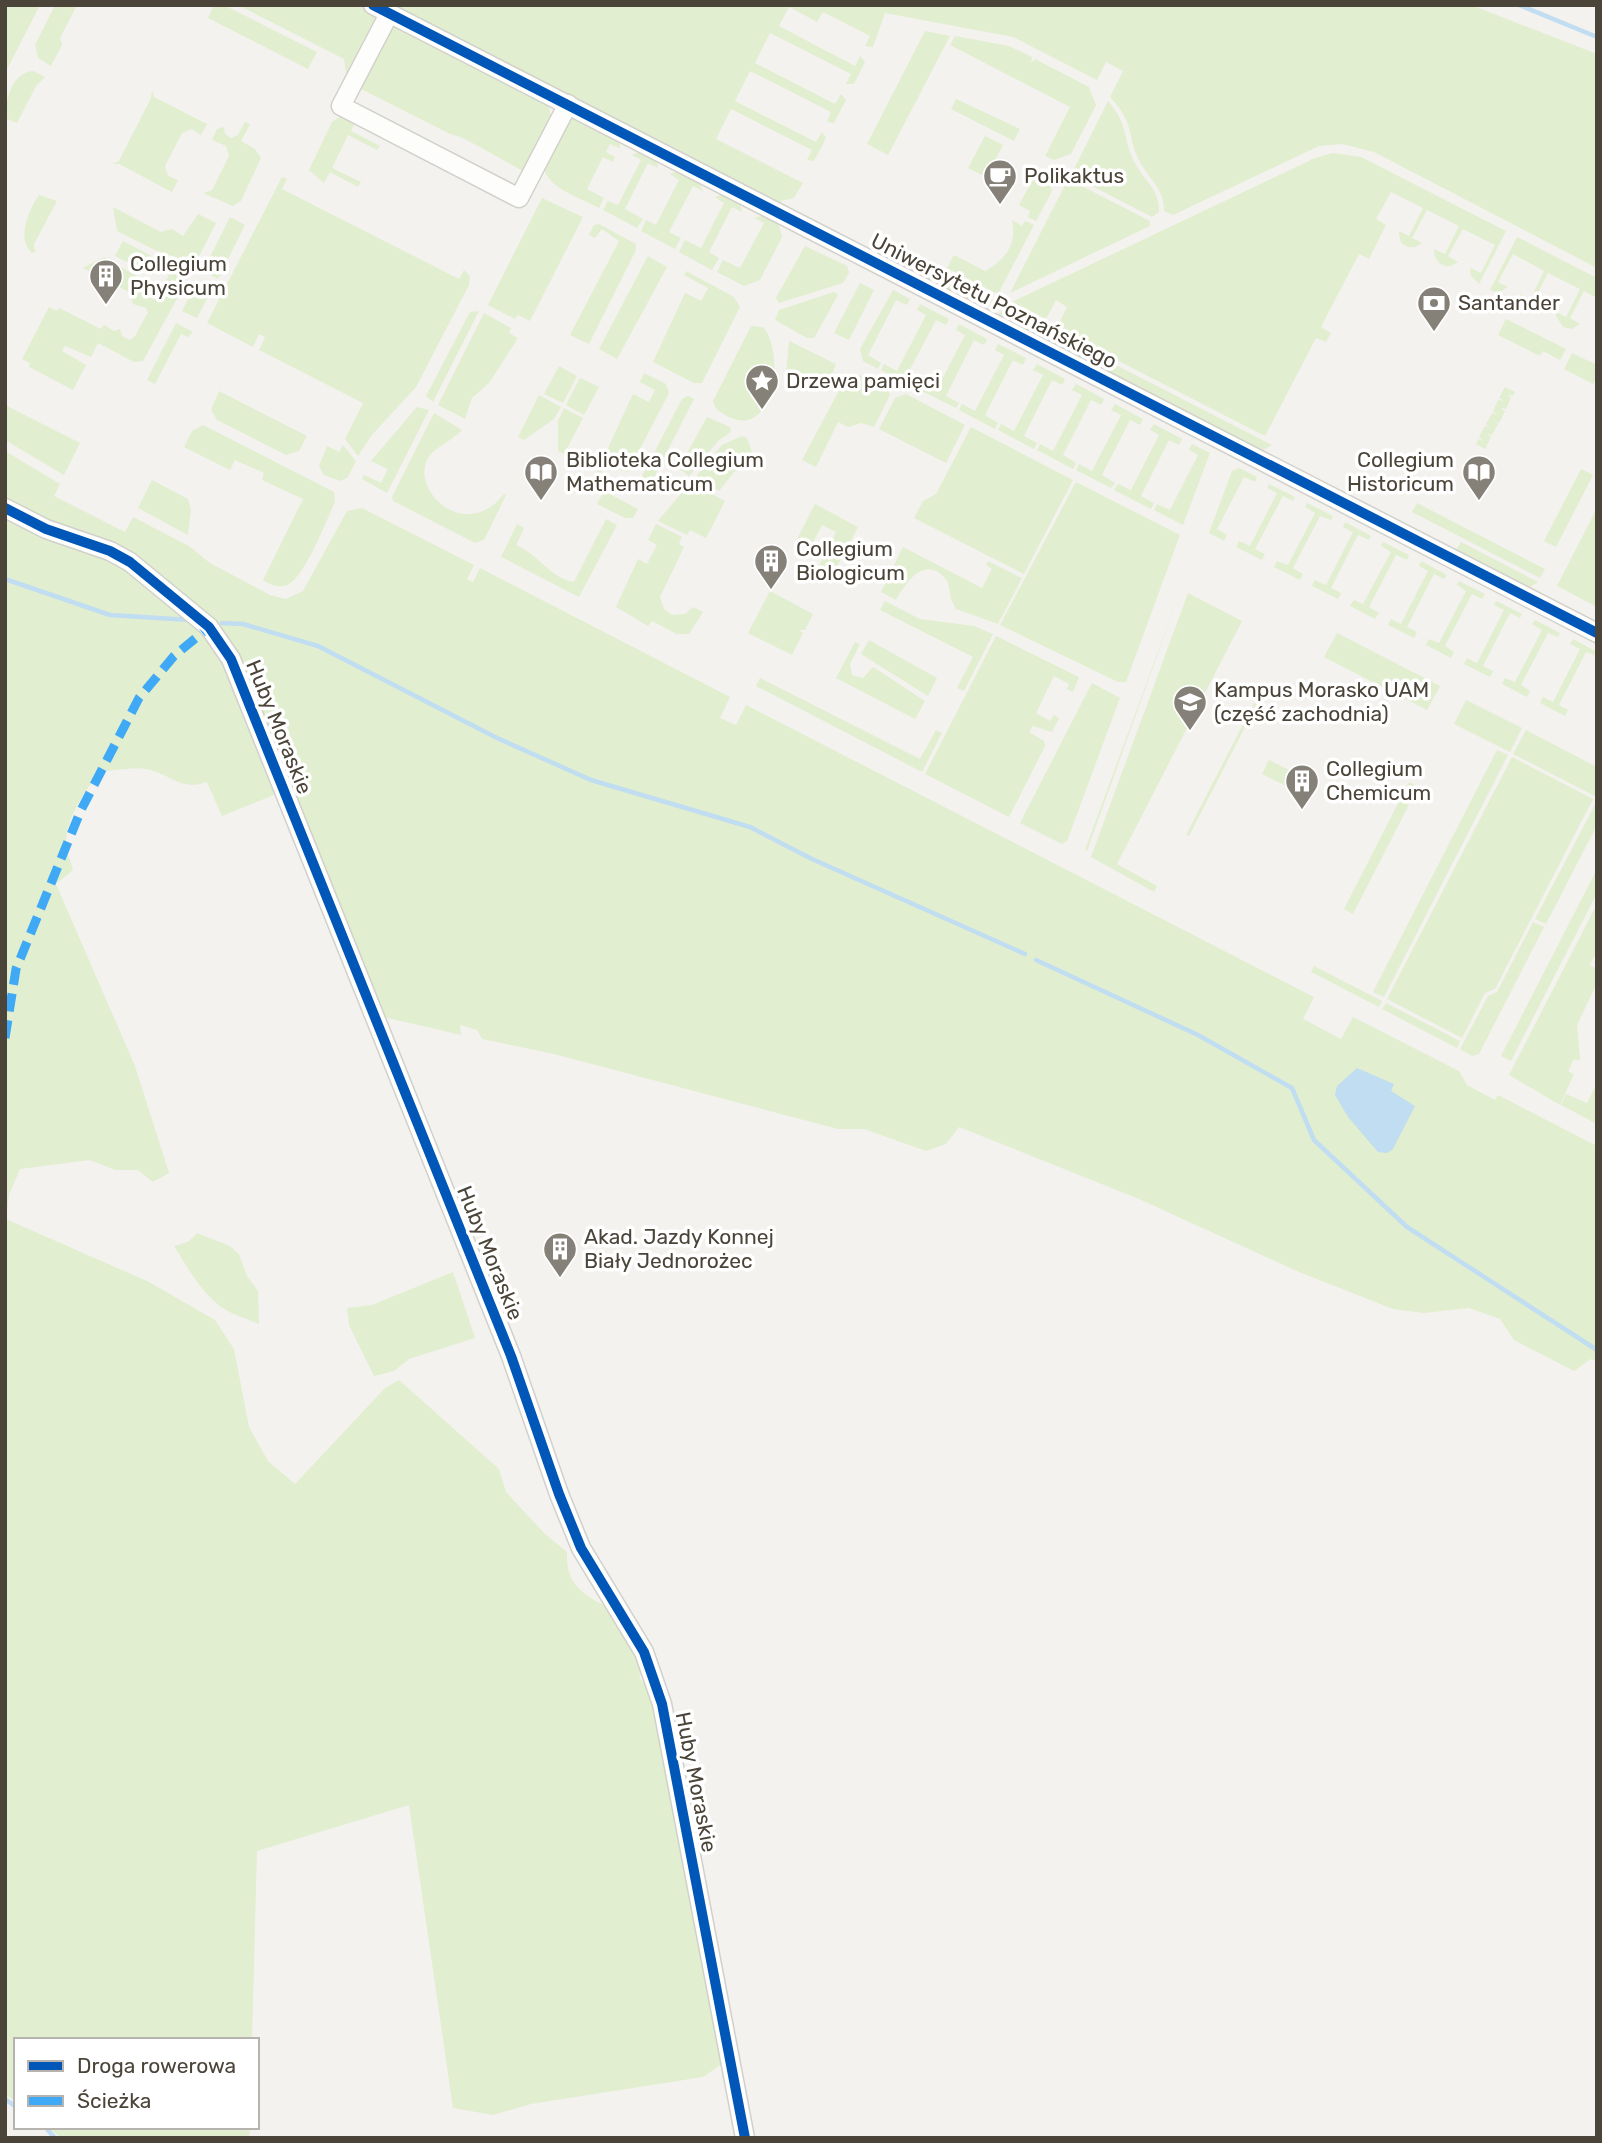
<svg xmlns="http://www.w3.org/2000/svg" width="1602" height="2143" viewBox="0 0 1602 2143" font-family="Rubik,sans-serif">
<rect width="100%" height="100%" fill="#f4f2ee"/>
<!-- green -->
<g fill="#e1eecf">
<path d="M5,5H40L5,73Z"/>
<path d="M55,5H77L60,38L62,45L51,66L38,58L35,45Z"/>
<path d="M214,5H224L317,52L308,69L208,18Z"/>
<path d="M238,5H359L373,13L376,22L347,81L344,59Z"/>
<path d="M389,5H1471L1597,54V268L1374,152L1342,144L1319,146L1173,215L1164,211C1164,188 1150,181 1140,162C1126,136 1136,124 1110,97L1123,71L1106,62L1097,80L1013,37L885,13L873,47L865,46L870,36L823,12L817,22L789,7L779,26L855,66L860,56L865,62L854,84H846L851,74L770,33L755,63L835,104L841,94L846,100L834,123L827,122L831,112L750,71L735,101L816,142L822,132L826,138L814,161L807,160L812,150L731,109L716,139L803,183L794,198L781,201L780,206Z"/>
<path d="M399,26L548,103L551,116L549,123L525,172C508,164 465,136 450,134L359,88L390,29Z"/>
<path d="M925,31L950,36L888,155L867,144Z"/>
<path d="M955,36L1009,46L1032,57L1031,63L1035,59L1089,87L1096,105L1071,154L1054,160L1045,156L1070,107L950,45Z"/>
<path d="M33,71L45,77L36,86L17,123L5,118C5,101 12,72 33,71Z"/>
<path d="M152,90L154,97L207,124L201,135L192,129L182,133L165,166L168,176L178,180L172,192L119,164H112L119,161L151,98Z"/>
<path d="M956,99L1020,129L1014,141L951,109Z"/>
<path d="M1108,101C1130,127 1122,139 1135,163C1144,181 1160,189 1159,212L1152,217L1071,175Z"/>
<path d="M341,116L356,121L351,131L380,146L377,150L348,135L332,168L361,182L358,187L330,172L324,183L309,170L332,122Z"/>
<path d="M577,117L620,144V148L610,144L606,152L615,157L613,162L603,157L587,189L604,198L599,208C583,199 546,188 544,167L568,120Z"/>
<path d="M245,122L250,124L241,141L255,149L261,158L241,201L233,206L203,193L212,190L229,156L226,146L212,140L217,129L224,127L225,134L231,138L238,135Z"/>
<path d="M985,136L1003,145L986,177L968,168Z"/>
<path d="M640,151L657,160L658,168L648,163L625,209L643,219L637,228L603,210L608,201L618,205L641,160L632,155Z"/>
<path d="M1333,153L1361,157L1506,231L1479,284L1471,276L1470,268L1481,273L1495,245L1463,229L1448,256L1458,262L1451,266C1440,267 1434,260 1434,249L1445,254L1459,226L1427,210L1412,238L1422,243C1410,252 1398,246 1399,231L1409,236L1423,208L1391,192L1376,219L1386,225L1369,259L1359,254L1321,327L1331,333L1326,342L1316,338L1265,436L1056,329L1067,307L1056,300L1046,319L1012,302L1315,158Z"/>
<path d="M1039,168L1047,173L1052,191L1036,221L1028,217L1030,211L1019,205Z"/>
<path d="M680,171L699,182L703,191L693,186L669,232L681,238L675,249L641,231L646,220L656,225L679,180L670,174Z"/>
<path d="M282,177L287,179L282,189L459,279L464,270L470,276L469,285L416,387L371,436L358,456L345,439L363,403L259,350L265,337L259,334L253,347L207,323Z"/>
<path d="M1068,179L1150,221V226L1010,293Z"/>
<path d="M723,194L740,203L742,212L732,207L709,252L719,258L712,270L679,252L685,240L701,248L724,203L715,197Z"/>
<path d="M39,195L57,201L34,244L35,252L32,253C16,239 29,209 39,195Z"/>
<path d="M542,198L583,217L530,321L518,315L515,319L488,305Z"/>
<path d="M113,207L161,232L172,229L183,236L198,214L216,223L198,258L189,262L155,250L117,231Z"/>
<path d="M764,215L778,221L782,237L760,280L744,286L717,272L723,260L740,268L764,223L754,218Z"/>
<path d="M230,217L245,225L218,279L203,271Z"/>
<path d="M1012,220L1022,226L1025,221L1034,225L998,294L947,268L954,255L985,271C1006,260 1017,244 1012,220Z"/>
<path d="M599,224L636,244V250L589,344L570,335L619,241L602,229L595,238L589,235L594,225Z"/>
<path d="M1517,237L1597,278V298L1584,291L1570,318L1580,324L1572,329L1563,327L1556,316V312L1566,317L1580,289L1548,273L1534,300L1544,306L1536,311L1527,309L1520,302V294L1531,298L1544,271L1513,254L1498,282L1508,287L1498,293L1490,290Z"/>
<path d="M123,241L161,261L153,275L115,256Z"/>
<path d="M805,246L847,266L849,273L843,283L779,303L776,298Z"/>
<path d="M648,256L667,267L617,359L599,349Z"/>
<path d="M104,257L161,290L173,267L184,274L185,284L143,361L134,362L98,343L91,357L65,346L62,351L86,365L73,390L29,367L30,363L22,359L49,307L57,311L59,308L101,329L104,325L114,331L120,329L122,336L130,340L135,336L148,312L146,308L133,304L129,292L83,268Z"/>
<path d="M918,263L992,301L978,307L913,274Z"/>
<path d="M686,271L734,297L740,307L702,383H694L653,362L685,293L701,301L708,288L684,275Z"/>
<path d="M198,280L213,287L197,318L182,311Z"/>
<path d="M860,283L874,290L849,340L834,333Z"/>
<path d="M893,290L910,299L907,305L896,300L868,355L881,363L878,369L863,361L860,349Z"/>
<path d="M834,292L838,295L814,338H807L775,320L779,310Z"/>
<path d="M920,304L949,319L946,325L936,320L907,375L920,383L917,389L881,370L884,364L897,371L926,315L917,310Z"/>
<path d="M1003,307L1272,445L1261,451L997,317Z"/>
<path d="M479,311L433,402L426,396L470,312Z"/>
<path d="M484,313L511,328L509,333L518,338L489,383L472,398L465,419L438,405Z"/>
<path d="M1506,319L1566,349L1560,360L1543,351L1540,356L1498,335Z"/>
<path d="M176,323L193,332L188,337L181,334L155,384L147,380Z"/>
<path d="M959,324L987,339L984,345L974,340L946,396L959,403L956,408L920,390L923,384L936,391L965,335L956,330Z"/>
<path d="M751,326L763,327C786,353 774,441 727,416C720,412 715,410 713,401Z"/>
<path d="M789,341L836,364L829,384L786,373Z"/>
<path d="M998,344L1026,358L1023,365L1013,360L985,415L998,423L995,429L959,410L962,404L975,411L1004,355L995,350Z"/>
<path d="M1572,353L1597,365V379L1593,384L1564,369Z"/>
<path d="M1037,364L1065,379L1062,385L1052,380L1024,436L1037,443L1034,449L998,430L1001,424L1014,431L1043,375L1033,370Z"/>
<path d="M559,366L577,376L563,403L544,394Z"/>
<path d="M644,373L666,384L669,393L628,472L605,465L600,474L595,476L633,394L649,402L655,390L640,382Z"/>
<path d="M867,375L887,385L890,395L874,427L861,423L848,427L838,422L816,467L802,460L843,383L854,376Z"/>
<path d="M580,378L599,387L584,415L566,405Z"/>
<path d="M1076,384L1104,399L1101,405L1091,400L1063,455L1076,463L1073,469L1037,450L1040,444L1053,451L1082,395L1072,390Z"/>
<path d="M1505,387L1515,392L1513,396L1507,395L1511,398L1506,409L1500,408L1505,411L1499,423L1494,421L1498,424L1492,435L1487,434L1491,437L1485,449L1476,444L1478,439L1483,441L1479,437L1485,426L1490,427L1486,424L1492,413L1497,415L1493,411L1498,400L1504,401L1499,398Z"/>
<path d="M219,391L307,436L299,451L286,455L217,420L211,410Z"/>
<path d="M906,394L965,425L946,463L879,429L895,398Z"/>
<path d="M539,395L561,407L554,419L524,440L518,437Z"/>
<path d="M688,396L694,399L649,487L639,482L682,399Z"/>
<path d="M1115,404L1143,419L1140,425L1130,420L1102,475L1115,483L1111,488L1076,470L1079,464L1092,471L1121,415L1111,410Z"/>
<path d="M5,405L80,443L64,475L5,440Z"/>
<path d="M417,407L429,410L387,493L362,479L364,475L381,483L388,469L371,461Z"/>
<path d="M564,408L583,418L564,454L558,451V421Z"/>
<path d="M434,413L462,430C454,439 438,446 430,455C406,487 464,545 504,494L506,495L484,540L475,543L393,501L392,497Z"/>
<path d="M707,417L730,427L731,432L718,441L689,476L679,468Z"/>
<path d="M1154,424L1182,439L1179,445L1169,440L1141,496L1154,503L1151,509L1114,490L1118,484L1131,490L1159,435L1150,430Z"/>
<path d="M203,425L334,492L335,502C326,521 306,574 289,584C280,589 271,585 263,580L303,499L262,480L264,473L235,460L230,470L184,447L192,431Z"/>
<path d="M971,427L1073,480L1024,574L914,518L923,501L936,494Z"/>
<path d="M742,436L747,438L755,460L734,472L719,491L694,479L722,445Z"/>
<path d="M1192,444L1210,453L1183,525L1154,510L1157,504L1170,510L1198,455L1189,450Z"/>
<path d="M343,445L356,461L348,477L340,481L324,475L319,466L327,446L339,452Z"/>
<path d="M5,451L60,484L54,496L125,532L133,517L189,546L210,563L270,595L286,599L303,591L347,511L362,508L474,565L467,579L473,582L480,568L730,697L720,718L736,725L746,705L1314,997L1303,1019L1307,1021L1341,1039L1353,1017L1459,1071L1467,1085L1495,1100L1498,1095L1597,1146V1362L1591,1359L1574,1371L1514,1340L1500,1319L1469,1308L1424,1313L1393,1309L1299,1272L1139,1199L959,1127L946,1144L926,1151L864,1129H838L554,1054L482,1039L477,1030L460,1025L461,1035L384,1017L335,901L285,768L270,767L279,793L222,816L207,782C182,791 173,776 150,770C136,766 115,771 100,771C85,791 67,816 66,842C65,850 71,861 73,870L56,884L135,1066L169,1173L153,1182L138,1170H115L90,1160L20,1169L9,1195L6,1219L149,1282L215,1320L234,1349L249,1427L268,1461L295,1484L385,1388L399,1380L499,1469L506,1492L545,1534L567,1552C564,1609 624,1596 637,1641C641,1652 639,1668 640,1679L660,1699L728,2049L719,2066L703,2077L531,2104L493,2115L453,2108L409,1805L257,1851L252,2040H16V2102L5,2094Z"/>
<path d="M1239,468L1257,477L1255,482L1244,477L1217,529L1227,535L1224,541L1209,533L1232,471Z"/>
<path d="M1581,469L1593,475L1556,547L1544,541Z"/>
<path d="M152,480L188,499L191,510L188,535L138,508Z"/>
<path d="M1076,482L1180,535L1126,682H1118L1000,625Z"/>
<path d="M690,483L725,501L706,538L690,530L687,535L658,521Z"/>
<path d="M1269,484L1295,497L1293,501L1283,496L1255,549L1265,554L1262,560L1236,547L1239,541L1250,546L1277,493L1267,488Z"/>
<path d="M604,491L638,509L633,518H625L597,504Z"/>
<path d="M1307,503L1333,516L1331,520L1320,516L1293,568L1303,574L1300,580L1274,567L1277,561L1288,565L1315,513L1305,507Z"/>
<path d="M1417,503L1545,569L1540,578L1412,512Z"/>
<path d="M815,504L858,527L828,584L814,576L836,532L822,525L811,546L797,539Z"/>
<path d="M1597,508V607L1557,586Z"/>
<path d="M606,519L617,525L579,597L501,557L517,524L524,528L516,545C538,554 550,578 574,582Z"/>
<path d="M1345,522L1371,536L1369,540L1358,535L1331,588L1341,593L1338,599L1312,586L1315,580L1326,585L1353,532L1343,527Z"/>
<path d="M656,524L682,537L679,544L684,547L660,597L664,609L672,615L685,614L693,607L703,612L689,634H677L652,621L648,626L616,607L638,559L647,564L657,545L648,540Z"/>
<path d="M1383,542L1409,555L1407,560L1396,555L1369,607L1379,613L1375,619L1350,606L1354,600L1363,604L1391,552L1381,546Z"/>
<path d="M1461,542L1538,582L1528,588L1455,552Z"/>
<path d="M903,547L982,588L992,569L986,565L988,561L1022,578L998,624L956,609L951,599L948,582C927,553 907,580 896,600L881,592Z"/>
<path d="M1421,561L1447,575L1444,579L1434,574L1407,627L1417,632L1414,638L1388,625L1391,619L1401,624L1428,571L1419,566Z"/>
<path d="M1459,581L1485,594L1482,599L1472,594L1445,646L1454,652L1451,658L1426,645L1429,639L1439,643L1466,591L1457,585Z"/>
<path d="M770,591L813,614L805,630H799L803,633L792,655L748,633Z"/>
<path d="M1180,592L1087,851L1085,850Z"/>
<path d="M1188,593L1242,621L1117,864L1157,886L1154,892L1091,857Z"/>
<path d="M885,601L920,619L974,626L993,634L964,691L957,688L973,657L880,610Z"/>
<path d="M1497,601L1522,614L1520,618L1510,613L1483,666L1493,671L1490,677L1464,664L1467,658L1477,663L1504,610L1494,605Z"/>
<path d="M1535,620L1560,633L1558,637L1548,633L1521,685L1530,691L1527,697L1502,684L1505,678L1515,682L1542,630L1532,624Z"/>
<path d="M1337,633L1440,686L1427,710L1324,657Z"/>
<path d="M996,636L1079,677L1073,692L1067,689L1069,684L1054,676L1036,713L1050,721L1054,715L1059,718L1052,732L1033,726L1029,732L1044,741L1045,746L1009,817L925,774Z"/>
<path d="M1573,639L1597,652V656L1586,652L1559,705L1568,710L1565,716L1540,703L1543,697L1553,702L1580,649L1570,644Z"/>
<path d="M869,640L937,678L928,696L861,654Z"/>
<path d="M855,642L860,644L850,664L852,675L863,678L873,667L925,701L915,719L836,678Z"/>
<path d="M760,678L920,759L936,730L942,733L922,772L756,686Z"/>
<path d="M1092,683L1120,698L1067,841L1062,844L1020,823Z"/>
<path d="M1466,700L1522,728L1510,752L1454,724Z"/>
<path d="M1254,703L1257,704L1189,836L1186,835Z"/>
<path d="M1526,730L1597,767V797L1513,754Z"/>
<path d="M1497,750L1508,755L1384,997L1373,992Z"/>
<path d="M1512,757L1593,799L1495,989L1485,993L1462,1038L1387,999Z"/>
<path d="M1269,760L1313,782L1306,796L1262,774Z"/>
<path d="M1409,782L1418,787L1353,914L1344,909Z"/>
<path d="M1597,801V825L1546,924L1535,919Z"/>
<path d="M1597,869V893L1511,1061L1501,1056Z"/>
<path d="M1597,904V956H1594L1590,965L1597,969V983L1577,1025L1580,1058L1579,1061L1574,1059L1568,1071L1574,1074L1560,1105L1509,1075Z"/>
<path d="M1533,922L1544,927L1479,1054L1472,1056L1460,1049L1488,996L1497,992Z"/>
<path d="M1314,966L1382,1001L1379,1007L1311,972Z"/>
<path d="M1386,1003L1460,1041L1457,1048L1382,1009Z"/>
<path d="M1597,1083V1124L1561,1105L1566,1094L1587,1103Z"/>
<path d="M197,1233L230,1246L239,1254L247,1276L258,1291L259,1324C247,1319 233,1315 223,1308C202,1294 187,1267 174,1246L188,1242Z"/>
<path d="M453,1272L475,1338L409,1359L394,1371L374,1376L349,1325L347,1308L372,1305Z"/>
<path d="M48,2127H250L249,2138H61Z"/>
</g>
<!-- water -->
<path fill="#c0ddf1" d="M1357,1068L1394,1084L1391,1091L1415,1106L1393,1149L1387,1153L1378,1152L1348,1117L1335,1095L1337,1086Z"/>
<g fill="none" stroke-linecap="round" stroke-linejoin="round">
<!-- stream -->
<g stroke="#c0ddf1" stroke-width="4.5">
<path d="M1519,5L1597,37"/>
<path d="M5,579L110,615L190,620"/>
<path d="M222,623L243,624L318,646L497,738L591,780L750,827L812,859L1025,954"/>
<path d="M1036,960L1198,1035L1292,1088L1314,1140L1407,1227L1597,1350"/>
<path d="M5,2099L16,2107"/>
<path d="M45,2127L55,2138"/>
</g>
<!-- minor casing -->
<g stroke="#d2d0cb" stroke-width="21">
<g id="minor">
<path d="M373,5L1597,633"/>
<path d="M389,14L341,106L519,198L568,104"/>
<path d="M5,508L46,529L110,551L130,562L209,627L231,659L511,1356L559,1494L581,1548L644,1652L662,1704L745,2138"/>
</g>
</g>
<!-- minor -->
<use href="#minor" stroke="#fdfdfc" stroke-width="18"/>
<!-- quiet -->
<path stroke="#3fa9f5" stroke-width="9" stroke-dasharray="18 9" stroke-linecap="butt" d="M5,1038L16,969L81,810L139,698L174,656L209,627"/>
<!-- cycleway casing -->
<g stroke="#fff" stroke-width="15">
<g id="cycleway">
<path d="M373,5L1597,633"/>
<path d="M5,508L46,529L110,551L130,562L209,627L231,659L511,1356L559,1494L581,1548L644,1652L662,1704L745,2138"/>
</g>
</g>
<!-- cycleway -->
<use href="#cycleway" stroke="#0057b8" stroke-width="10"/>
</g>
<!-- icons -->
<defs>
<g id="cafe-pin" transform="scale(1.75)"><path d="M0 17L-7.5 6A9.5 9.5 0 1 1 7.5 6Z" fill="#868178" stroke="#fff"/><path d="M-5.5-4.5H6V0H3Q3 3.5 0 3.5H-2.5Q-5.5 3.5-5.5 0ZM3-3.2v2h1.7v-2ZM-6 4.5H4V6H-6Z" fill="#fff"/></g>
<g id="building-pin" transform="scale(1.75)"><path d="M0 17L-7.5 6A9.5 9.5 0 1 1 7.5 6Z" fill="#868178" stroke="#fff"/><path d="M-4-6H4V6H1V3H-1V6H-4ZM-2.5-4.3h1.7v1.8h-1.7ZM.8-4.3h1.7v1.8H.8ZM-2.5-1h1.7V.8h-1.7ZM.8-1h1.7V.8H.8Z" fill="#fff"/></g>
<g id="bank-pin" transform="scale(1.75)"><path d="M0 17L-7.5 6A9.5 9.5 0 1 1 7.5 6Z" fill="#868178" stroke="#fff"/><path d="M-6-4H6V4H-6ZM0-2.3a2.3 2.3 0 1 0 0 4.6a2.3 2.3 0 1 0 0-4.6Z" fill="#fff"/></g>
<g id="sight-pin" transform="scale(1.75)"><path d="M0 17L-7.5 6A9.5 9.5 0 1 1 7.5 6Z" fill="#868178" stroke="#fff"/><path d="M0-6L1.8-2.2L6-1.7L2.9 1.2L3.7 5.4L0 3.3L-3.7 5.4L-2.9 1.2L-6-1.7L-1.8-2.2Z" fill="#fff"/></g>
<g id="library-pin" transform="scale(1.75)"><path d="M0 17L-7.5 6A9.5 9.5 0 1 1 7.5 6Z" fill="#868178" stroke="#fff"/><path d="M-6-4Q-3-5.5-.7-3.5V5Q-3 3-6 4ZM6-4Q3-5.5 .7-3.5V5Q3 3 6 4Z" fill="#fff"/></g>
<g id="university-pin" transform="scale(1.75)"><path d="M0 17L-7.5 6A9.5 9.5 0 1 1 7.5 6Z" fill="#868178" stroke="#fff"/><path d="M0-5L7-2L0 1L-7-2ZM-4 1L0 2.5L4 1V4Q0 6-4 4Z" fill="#fff"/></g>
</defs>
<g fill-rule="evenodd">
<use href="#cafe-pin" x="1000" y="176"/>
<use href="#building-pin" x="106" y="276"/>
<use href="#bank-pin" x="1434" y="303"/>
<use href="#sight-pin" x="762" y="381"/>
<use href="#library-pin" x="541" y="472"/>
<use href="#library-pin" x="1479" y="472"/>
<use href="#building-pin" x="771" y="561"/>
<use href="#university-pin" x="1190" y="702"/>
<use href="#building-pin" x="1302" y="781"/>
<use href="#building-pin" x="560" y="1249"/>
</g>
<g text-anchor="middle" stroke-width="7" stroke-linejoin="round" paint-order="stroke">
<!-- poi labels -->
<g font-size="21" fill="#4b4439" stroke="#fff" text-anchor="start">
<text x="1024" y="183">Polikaktus</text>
<text x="130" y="271">Collegium<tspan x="130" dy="24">Physicum</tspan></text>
<text x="1458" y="310">Santander</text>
<text x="786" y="388">Drzewa pamięci</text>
<text x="566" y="467">Biblioteka Collegium<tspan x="566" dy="24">Mathematicum</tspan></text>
<text x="1454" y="467" text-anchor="end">Collegium<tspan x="1454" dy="24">Historicum</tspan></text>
<text x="796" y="556">Collegium<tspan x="796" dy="24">Biologicum</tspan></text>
<text x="1214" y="697">Kampus Morasko UAM<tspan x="1214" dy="24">(część zachodnia)</tspan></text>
<text x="1326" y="776">Collegium<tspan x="1326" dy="24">Chemicum</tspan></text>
<text x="584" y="1244">Akad. Jazdy Konnej<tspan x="584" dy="24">Biały Jednorożec</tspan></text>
</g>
<!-- street labels -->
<g font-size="21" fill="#4b4439" stroke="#fff">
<text transform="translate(994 301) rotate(27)" y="7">Uniwersytetu Poznańskiego</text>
<text transform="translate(279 727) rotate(68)" y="7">Huby Moraskie</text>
<text transform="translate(490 1253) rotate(68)" y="7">Huby Moraskie</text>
<text transform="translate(696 1782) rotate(79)" y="7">Huby Moraskie</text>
</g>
</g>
<!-- border -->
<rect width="1602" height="2143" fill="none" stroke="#4b4439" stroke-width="14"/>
<!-- legend -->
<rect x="14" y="2038" width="245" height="91" fill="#ffffff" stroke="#b7b4b0" stroke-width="2"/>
<rect x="28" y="2061" width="35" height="10" fill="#0057b8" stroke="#b7b4b0" stroke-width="2"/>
<text x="77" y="2073" font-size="21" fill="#4b4439">Droga rowerowa</text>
<rect x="28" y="2096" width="35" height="10" fill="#3fa9f5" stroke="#b7b4b0" stroke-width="2"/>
<text x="77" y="2108" font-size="21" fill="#4b4439">Ścieżka</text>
</svg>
